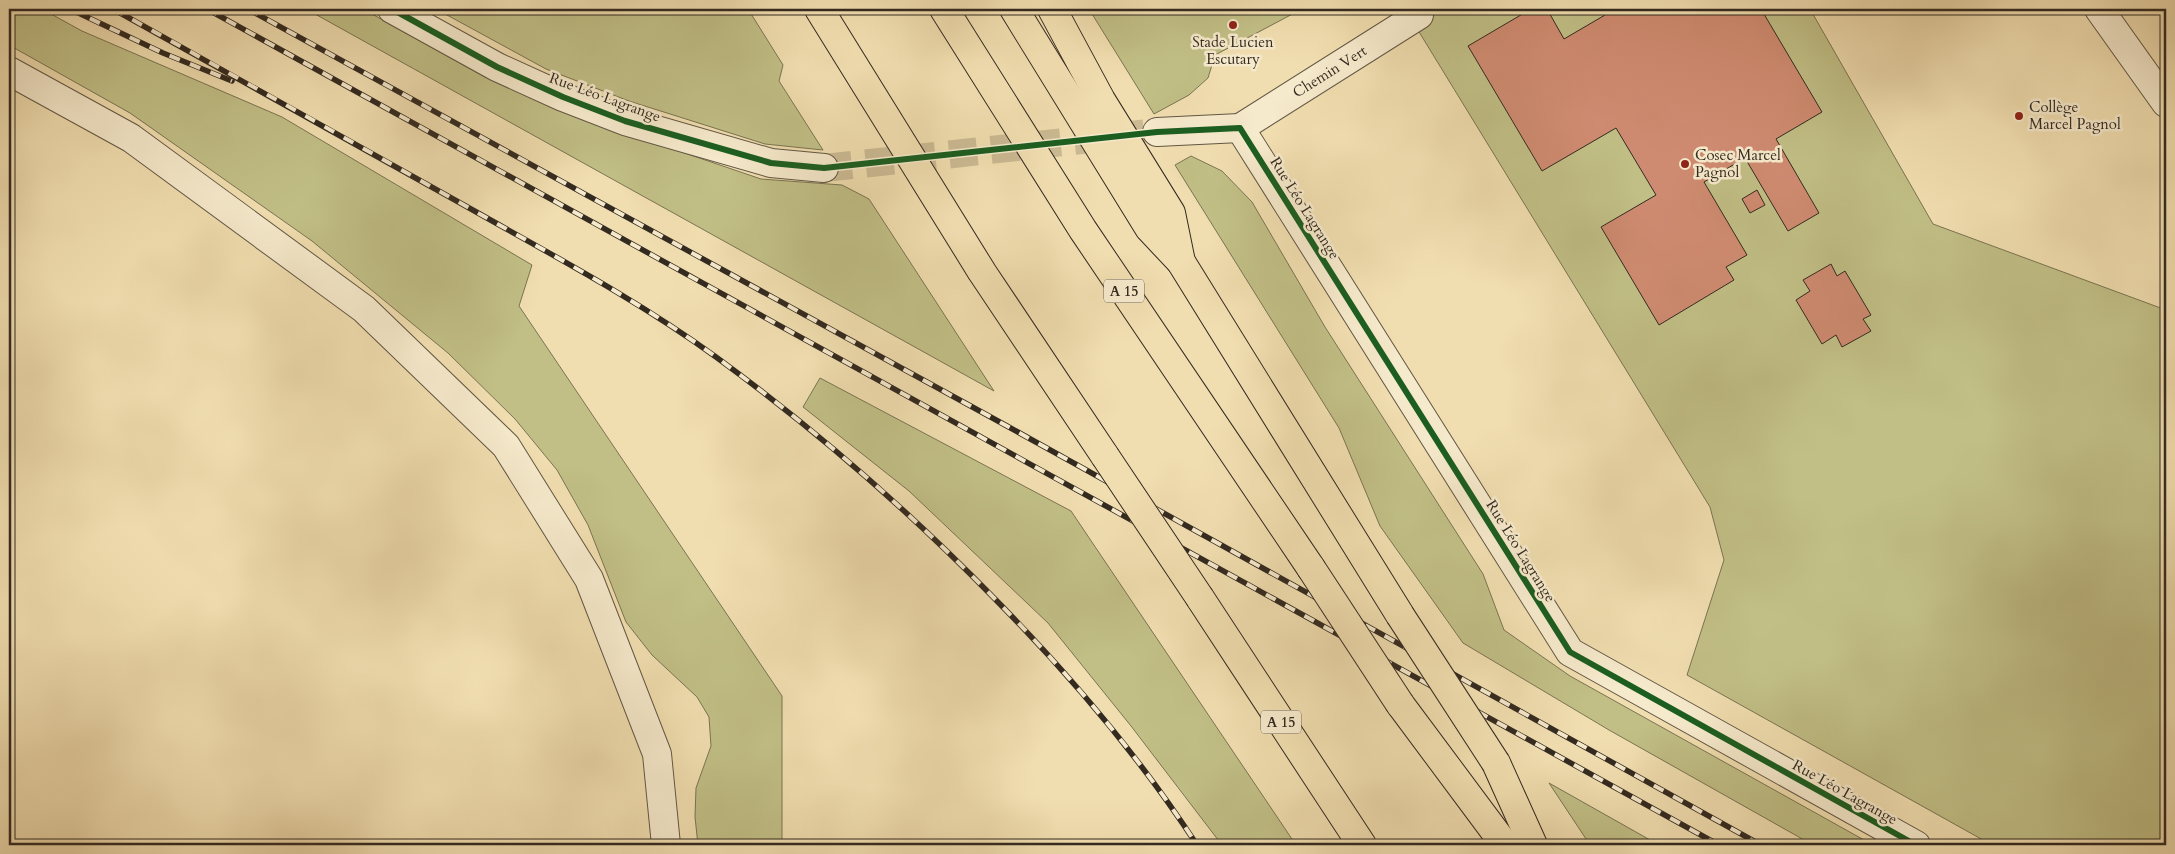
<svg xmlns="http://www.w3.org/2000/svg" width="2175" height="854" viewBox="0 0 2175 854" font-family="Cardo,serif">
<rect width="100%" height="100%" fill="#f1deb0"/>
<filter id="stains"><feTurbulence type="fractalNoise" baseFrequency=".004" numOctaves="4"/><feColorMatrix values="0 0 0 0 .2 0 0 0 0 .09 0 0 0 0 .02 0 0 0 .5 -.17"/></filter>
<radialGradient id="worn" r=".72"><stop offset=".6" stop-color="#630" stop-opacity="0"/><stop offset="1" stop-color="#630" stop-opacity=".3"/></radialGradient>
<!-- green -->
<g fill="#c1bf86" stroke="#7a7453">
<path d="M9,9H42L82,31L282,117L532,265L519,306L782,696V845H698L695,817L696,788L711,746L709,717L697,697L652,655L626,622L588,525L557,470L515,419L448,353L312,241L130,113L9,45Z"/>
<path d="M306,9H363L485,77L573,115L761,179L842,185L869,199L994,391Z"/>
<path d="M436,9H748L783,65L779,81L823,150L765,144L629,101L546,69Z"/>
<path d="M1089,9H1302L1215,55L1208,78L1189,95L1154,114Z"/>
<path d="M1405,9H1810L1933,224L2166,310V845H1992L1687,675L1724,560L1710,507Z"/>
<path d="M1191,156L1222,171L1252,202L1325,327L1483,574L1504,630L1570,676L1873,845H1813L1609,730L1463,643L1380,526L1339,428L1175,165Z"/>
<path d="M820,378L1071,511L1296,845H1222L1131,726L1048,623L909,491L803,407Z"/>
<path d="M1549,783L1659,845H1590Z"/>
</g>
<!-- building -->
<g fill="#cf8b71" stroke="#332a20">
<path d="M1531,9H1547L1564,39L1605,15L1601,9H1761L1822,112L1776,139L1819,213L1788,231L1745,158L1704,182L1747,255L1726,267L1734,280L1659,325L1601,227L1656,195L1616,128L1542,171L1468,46Z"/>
<path d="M1757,190L1765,205L1750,213L1742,199Z"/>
<path d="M1831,264L1837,276L1845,271L1871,315L1863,319L1871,331L1842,347L1836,335L1822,344L1796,300L1810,291L1803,280Z"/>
</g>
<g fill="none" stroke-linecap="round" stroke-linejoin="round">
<!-- minor-tunnel -->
<path stroke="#cbba93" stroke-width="28" stroke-dasharray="28 14" stroke-linecap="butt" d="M824,168L1157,132"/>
<!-- minor casing -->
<g stroke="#625744" stroke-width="30">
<g id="minor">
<path d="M392,9L497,67L563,97L625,121L771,163L824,168"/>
<path d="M2099,9L2166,103"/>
<path d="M9,71L131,138L364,309L506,446L589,579L657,754L666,845"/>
<path d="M1240,128L1570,652L1916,845"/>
<path id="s1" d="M1240,128L1419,15"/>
<path d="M1157,132L1240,128"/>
</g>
</g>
<!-- highway casing -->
<g stroke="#332a20" stroke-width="30">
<g id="highway">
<path d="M819,9L982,272L1105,456"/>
<path d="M944,9L1083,230L1311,568"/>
<path d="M1014,9L1149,228L1181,262L1400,615"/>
<path d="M1052,9L1101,100L1171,213L1181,262"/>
<path d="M1200,598L1362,845"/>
<path d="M1400,704L1505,845"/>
<path d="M1496,763L1533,845"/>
</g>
</g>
<!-- minor -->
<use href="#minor" stroke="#f6eacc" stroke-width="28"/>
<!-- highway -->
<use href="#highway" stroke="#f1deb0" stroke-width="28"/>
<!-- rail casing -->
<g stroke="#332a20" stroke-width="5.5">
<g id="rail">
<path d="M70,9L163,53L232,81"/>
<path d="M113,9C233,75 352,142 471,209C554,256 639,301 716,357C816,430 908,510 994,598C1069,674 1139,756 1197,845"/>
<path d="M207,9L1719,845"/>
<path d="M248,9L1007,426L1761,845"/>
</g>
</g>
<!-- rail -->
<use href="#rail" stroke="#f6eacc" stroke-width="4" stroke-dasharray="11" stroke-linecap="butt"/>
<!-- highway-bridge casing -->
<g stroke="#332a20" stroke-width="30" stroke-linecap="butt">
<g id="highway-bridge">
<path d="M1105,456L1200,598"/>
<path d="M1311,568L1400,704"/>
<path d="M1400,615L1496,763"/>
</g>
</g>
<!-- highway-bridge -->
<use href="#highway-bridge" stroke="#f1deb0" stroke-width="28"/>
<!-- cycleway casing -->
<g stroke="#f6eacc" stroke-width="9">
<path id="cycleway" d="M392,9L497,67L563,97L625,121L771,163L824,168L1157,132L1240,128L1570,652L1916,845"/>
</g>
<!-- cycleway -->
<use href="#cycleway" stroke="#1b5e20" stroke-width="6"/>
</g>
<!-- markers -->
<g fill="#8f2418" stroke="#f6eacc" stroke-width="2">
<circle cx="1233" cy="25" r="5"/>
<circle cx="2019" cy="116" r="5"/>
<circle cx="1685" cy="164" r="5"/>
</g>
<g text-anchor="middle" stroke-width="5" stroke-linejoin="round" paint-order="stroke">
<!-- shield labels -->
<g fill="#f6eacc" stroke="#6e6454" stroke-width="1">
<rect x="1104" y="279.5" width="40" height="23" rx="4"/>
<rect x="1261" y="710.5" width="40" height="23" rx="4"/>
</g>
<g font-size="14" font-weight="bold" fill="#332a20">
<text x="1124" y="296">A 15</text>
<text x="1281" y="727">A 15</text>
</g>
<!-- poi labels -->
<g font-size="15" fill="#332a20" stroke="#f6eacc" text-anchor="start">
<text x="1233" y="47" text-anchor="middle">Stade Lucien<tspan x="1233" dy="17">Escutary</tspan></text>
<text x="2029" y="112">Collège<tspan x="2029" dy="17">Marcel Pagnol</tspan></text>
<text x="1695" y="160">Cosec Marcel<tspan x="1695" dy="17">Pagnol</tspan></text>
</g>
<!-- street labels -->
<g font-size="15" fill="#332a20" stroke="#f6eacc">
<text dy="5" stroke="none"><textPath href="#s1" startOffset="106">Chemin Vert</textPath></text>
<text transform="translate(605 97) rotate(20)" y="5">Rue Léo Lagrange</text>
<text transform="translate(1305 208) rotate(58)" y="5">Rue Léo Lagrange</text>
<text transform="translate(1521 551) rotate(58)" y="5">Rue Léo Lagrange</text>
<text transform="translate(1845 792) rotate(29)" y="5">Rue Léo Lagrange</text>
</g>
</g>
<!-- margin -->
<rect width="2175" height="854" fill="none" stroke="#f1deb0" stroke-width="30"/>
<rect x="10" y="10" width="2155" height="834" fill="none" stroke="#332a20" stroke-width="2.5"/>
<rect x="15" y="15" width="2145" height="824" fill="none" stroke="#332a20"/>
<rect width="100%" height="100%" filter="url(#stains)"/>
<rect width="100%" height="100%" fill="url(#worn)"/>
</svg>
